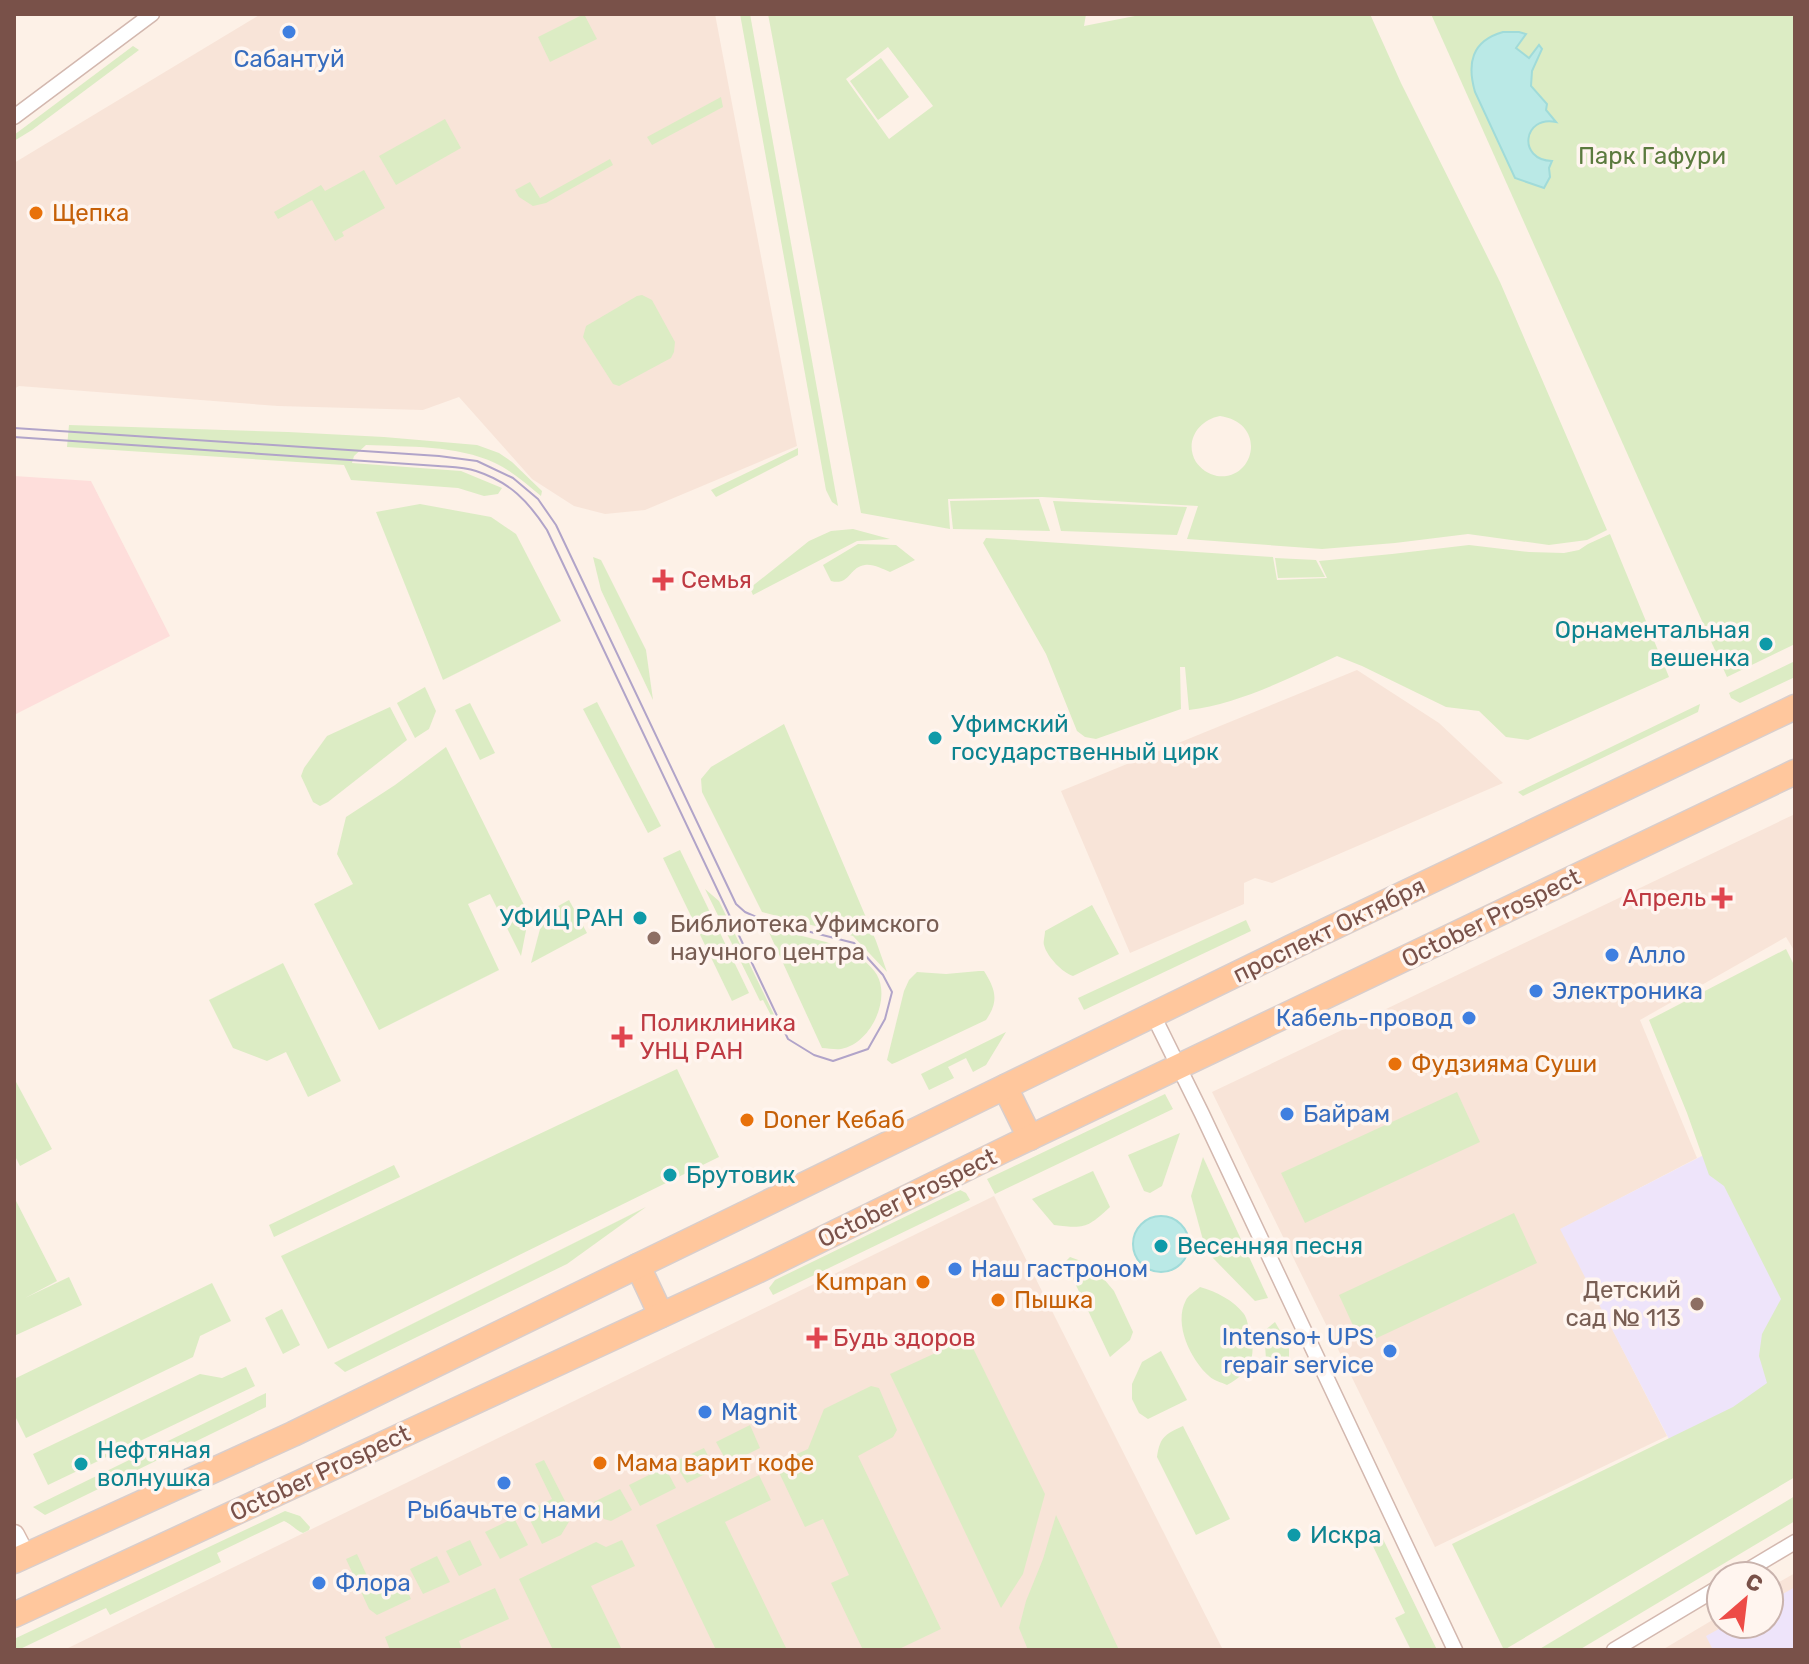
<svg xmlns="http://www.w3.org/2000/svg" width="1809" height="1664" viewBox="0 0 1809 1664" font-family="Rubik,sans-serif">
<rect width="100%" height="100%" fill="#fdf1e7"/>
<!-- residential -->
<g fill="#f8e4d8">
<path d="M261,14H715L797,446L645,510L605,514L574,506L532,479L459,397L423,410L278,406L19,386L14,389V163Z"/>
<path d="M1357,670L1439,723L1503,783L1272,883L1255,878L1244,883V904L1130,953L1061,791Z"/>
<path d="M1795,814V952L1786,937L1640,1020L1697,1158L1561,1229L1667,1436L1435,1547L1212,1092Z"/>
<path d="M994,1196L1223,1650H64Z"/>
<path d="M1795,1573V1650H1662L1721,1615V1624H1769V1588Z"/>
</g>
<!-- commercial -->
<path fill="#fededb" d="M14,476L91,481L170,636L14,715Z"/>
<!-- education -->
<g fill="#eee4fa">
<path d="M1795,1108V1379L1671,1443L1560,1229Z"/>
<path d="M1795,1587V1650H1713L1706,1636L1728,1624H1769V1602Z"/>
</g>
<!-- green -->
<g fill="#dcecc4" fill-rule="evenodd">
<path d="M584,14L597,39L550,62L538,37Z"/>
<path d="M740,14H750L838,506L832,502L826,490Z"/>
<path d="M768,14H1086L1084,26L1145,14H1370L1401,83L1500,282L1607,530L1587,540L1549,545L1468,534L1395,543L1322,549L1187,539L1198,506L1042,497L948,499L950,529L861,513ZM888,47L933,106L889,139L846,79ZM1220,416C1268,423 1255,481 1217,476C1208,474 1201,469 1196,462C1184,442 1198,420 1220,416Z"/>
<path d="M1431,14H1795V644L1727,677Z"/>
<path d="M133,46L139,50L32,130L14,141V135Z"/>
<path d="M881,58L909,97L878,120L850,81Z"/>
<path d="M721,97L723,107L652,145L647,137Z"/>
<path d="M445,119L461,148L396,185L379,156Z"/>
<path d="M610,159L613,165L546,203L533,206L519,197L515,190L530,182L540,198Z"/>
<path d="M364,170L385,208L342,232L344,236L335,241L312,200L278,219L274,212L321,185L325,191Z"/>
<path d="M642,295L652,300L675,342L674,352L671,358L619,386L613,384L583,337L586,326L637,296Z"/>
<path d="M69,425L288,432L384,437L477,445L499,453L512,462L542,491L541,496C526,484 512,471 495,463C457,445 408,447 366,445L354,456L352,463L461,471L502,488L498,494L484,496L458,488L351,480L344,465L67,447Z"/>
<path d="M798,448V455L716,497L711,490Z"/>
<path d="M1039,499L1050,531L953,529L950,501Z"/>
<path d="M1053,501L1187,507L1177,535L1061,531Z"/>
<path d="M420,504L491,517L516,534L561,621L443,680L376,512Z"/>
<path d="M853,529L890,539L857,541L753,595L750,588L809,541L831,531Z"/>
<path d="M1610,534L1669,677L1528,740L1506,737L1479,711L1446,707L1362,666L1337,656C1292,677 1239,704 1189,710L1185,667H1180L1181,709L1096,739L1085,737L1077,731L1046,654L983,543L986,538L1273,557L1277,580L1327,578L1319,561L1392,554L1469,545L1529,552L1564,553L1579,550L1588,544Z"/>
<path d="M858,544L896,545L915,560L890,572C882,569 874,564 865,565C849,567 850,586 831,581L823,565Z"/>
<path d="M593,557L601,560L646,650L653,700L601,590Z"/>
<path d="M1275,558L1316,560L1325,577L1278,578Z"/>
<path d="M1795,661V677L1740,703L1731,698L1729,693Z"/>
<path d="M425,687L436,711L429,729L415,738L397,703Z"/>
<path d="M597,702L661,826L648,833L583,709Z"/>
<path d="M470,703L495,753L480,760L455,710Z"/>
<path d="M1700,704L1698,712L1523,796L1518,792Z"/>
<path d="M390,707L407,740L328,802L320,806L313,802L301,776L304,768L327,736Z"/>
<path d="M784,724L876,941L887,972L853,936L762,912L702,792L701,779L711,767Z"/>
<path d="M446,747L529,915L521,956L490,894L468,904L499,970L379,1030L314,904L353,884L337,854L346,817L395,785Z"/>
<path d="M680,850L749,993L732,1001L663,858Z"/>
<path d="M705,889L719,901L780,1027L776,1025L763,1000L760,1001Z"/>
<path d="M569,900L587,933L531,963L544,914Z"/>
<path d="M1092,905L1119,954L1073,976C1063,973 1047,957 1044,945C1043,942 1045,935 1045,931Z"/>
<path d="M1246,920L1251,931L1084,1010L1078,998Z"/>
<path d="M766,926C786,932 806,937 826,942C833,945 843,946 849,950C858,955 872,966 877,975C891,1000 870,1044 841,1049C835,1050 828,1048 822,1048Z"/>
<path d="M1786,949L1795,967V1477L1504,1650L1452,1544L1733,1407L1767,1383L1759,1356L1762,1334L1781,1299L1724,1186L1709,1175L1687,1113L1649,1020Z"/>
<path d="M283,963L341,1081L308,1097L286,1052L267,1061L233,1048L209,1000Z"/>
<path d="M979,971H984C996,990 999,1001 986,1020L897,1062L892,1064L887,1060L904,991L909,980L917,972L946,974Z"/>
<path d="M1006,1032L986,1065L973,1072L966,1058L948,1067L954,1078L929,1090L921,1074Z"/>
<path d="M677,1069L719,1157L328,1349L281,1256Z"/>
<path d="M15,1080L52,1149L20,1166L14,1154Z"/>
<path d="M1457,1092L1480,1142L1305,1223L1281,1173Z"/>
<path d="M1165,1094L1173,1109L995,1194L987,1179Z"/>
<path d="M1180,1133L1162,1186L1150,1193L1144,1191L1128,1155Z"/>
<path d="M1203,1157L1268,1298L1255,1301L1213,1258L1203,1240L1191,1196Z"/>
<path d="M394,1165L400,1177L274,1237L269,1225Z"/>
<path d="M1093,1171L1110,1207C1087,1228 1085,1229 1054,1225L1032,1199Z"/>
<path d="M960,1190L966,1193L970,1200L773,1295L769,1288L775,1280Z"/>
<path d="M14,1197L57,1281L25,1298L69,1277L82,1305L14,1336Z"/>
<path d="M646,1207L567,1264L345,1372L334,1363Z"/>
<path d="M1514,1213L1537,1263L1362,1345L1339,1295Z"/>
<path d="M1070,1257L1092,1265L1114,1291L1133,1332L1130,1340L1110,1357L1065,1262Z"/>
<path d="M212,1283L231,1321L200,1336L193,1357L26,1438L14,1414V1379Z"/>
<path d="M1200,1287C1217,1292 1233,1300 1244,1314C1247,1318 1248,1326 1250,1332C1257,1357 1250,1373 1227,1385C1221,1382 1214,1381 1209,1376C1191,1360 1173,1324 1186,1300C1188,1295 1196,1291 1200,1287Z"/>
<path d="M282,1309L300,1345L283,1354L265,1318Z"/>
<path d="M1275,1322L1289,1346V1359L1281,1364L1266,1359L1264,1331Z"/>
<path d="M968,1338L1045,1494L1023,1574L1001,1608L890,1374Z"/>
<path d="M1161,1351L1187,1400L1148,1419L1139,1413L1132,1399V1384L1142,1362Z"/>
<path d="M246,1367L255,1386L48,1485L33,1454L200,1374L222,1378Z"/>
<path d="M871,1386L879,1388L897,1430L893,1437L858,1456L941,1629L897,1650H863L831,1583L849,1575L823,1519L805,1527L775,1464L808,1449L824,1409Z"/>
<path d="M266,1393V1407L45,1515L33,1507Z"/>
<path d="M750,1425L760,1448L728,1464L716,1442Z"/>
<path d="M1183,1426L1230,1519L1196,1535L1157,1457C1160,1436 1166,1434 1183,1426Z"/>
<path d="M704,1448L715,1469L687,1483L674,1462Z"/>
<path d="M544,1460L567,1505L570,1520L561,1535L542,1544L526,1512L552,1499L535,1464Z"/>
<path d="M665,1467L676,1488L640,1506L629,1485Z"/>
<path d="M759,1475L771,1500L725,1522L787,1650H716L656,1525Z"/>
<path d="M620,1489L632,1510L611,1521L604,1519L594,1502Z"/>
<path d="M1795,1496V1521L1579,1650H1538Z"/>
<path d="M285,1511L300,1516L310,1527L309,1530L303,1533C297,1531 291,1524 284,1521L217,1553L221,1562L110,1615L106,1608L18,1650H14V1639Z"/>
<path d="M1056,1515L1119,1650H1028L1019,1628L1026,1601L1043,1559Z"/>
<path d="M514,1518L528,1545L500,1559L485,1532Z"/>
<path d="M1382,1537L1437,1650H1411L1395,1618L1405,1613L1371,1542Z"/>
<path d="M470,1540L482,1565L459,1576L446,1551Z"/>
<path d="M622,1540L635,1566L591,1586L622,1650H553L519,1579L596,1542L606,1547Z"/>
<path d="M357,1554L373,1589L401,1577L411,1599L377,1615L369,1609L346,1559Z"/>
<path d="M437,1556L450,1582L423,1594L410,1569Z"/>
<path d="M495,1588L509,1619L459,1641L462,1650H390L385,1637Z"/>
</g>
<!-- water -->
<g fill="#bae9e6" stroke="#a0dbd9" stroke-width="2">
<path d="M1503,32H1519L1526,34L1516,48L1529,58L1539,45L1542,49L1532,71L1531,86L1547,104L1546,110L1556,122C1523,115 1517,160 1552,161L1549,168L1550,177L1544,188L1515,178L1475,92C1467,64 1471,41 1503,32Z"/>
<circle cx="1161" cy="1244" r="28"/>
</g>
<g fill="none" stroke-linecap="round" stroke-linejoin="round">
<!-- street casing -->
<g stroke="#d3b8af" stroke-width="17">
<g id="street">
<path d="M14,117L152,14"/>
<path d="M1153,1015L1202,1114L1455,1650"/>
<path d="M1738,1576L1795,1542"/>
<path d="M1614,1650L1721,1586"/>
</g>
</g>
<!-- secondary casing -->
<g stroke="#d8b9ae" stroke-width="23">
<path id="secondary" d="M14,1535L25,1556"/>
</g>
<!-- primary casing -->
<g stroke="#d9cecc" stroke-width="27">
<g id="primary">
<path d="M1005,1087L1030,1138"/>
<path d="M638,1266L661,1315"/>
<path d="M14,1561L293,1434L1290,948L1795,707"/>
<path d="M14,1615L759,1270L1004,1150L1795,772"/>
</g>
</g>
<!-- street -->
<use href="#street" stroke="#fff" stroke-width="14"/>
<!-- secondary -->
<use href="#secondary" stroke="#fff" stroke-width="20"/>
<!-- primary -->
<use href="#primary" stroke="#ffc79d" stroke-width="24"/>
<!-- tram -->
<path stroke="#b1a4c9" stroke-width="2" d="M14,428L439,456L477,461L513,478L538,499L556,525L736,904L745,912L763,920L854,943L883,975L892,992L885,1019L868,1049L833,1061L814,1055L788,1039L547,530C528,501 510,482 476,471C464,467 450,467 438,466L14,437"/>
</g>
<!-- markers -->
<g fill="#3f7fe0" stroke="#fff5ef" stroke-width="3">
<circle cx="289" cy="32" r="8"/>
<circle cx="1612" cy="955" r="8"/>
<circle cx="1536" cy="991" r="8"/>
<circle cx="1469" cy="1018" r="8"/>
<circle cx="1287" cy="1114" r="8"/>
<circle cx="955" cy="1269" r="8"/>
<circle cx="1390" cy="1351" r="8"/>
<circle cx="705" cy="1412" r="8"/>
<circle cx="504" cy="1483" r="8"/>
<circle cx="319" cy="1583" r="8"/>
</g>
<g fill="#e8710a" stroke="#fff5ef" stroke-width="3">
<circle cx="36" cy="213" r="8"/>
<circle cx="1395" cy="1064" r="8"/>
<circle cx="747" cy="1120" r="8"/>
<circle cx="923" cy="1282" r="8"/>
<circle cx="998" cy="1300" r="8"/>
<circle cx="600" cy="1463" r="8"/>
</g>
<g fill="#e0444e" stroke="#fff5ef" stroke-width="3">
<path d="M659 568h8v8h8v8h-8v8h-8v-8h-8v-8h8z"/>
<path d="M1718 886h8v8h8v8h-8v8h-8v-8h-8v-8h8z"/>
<path d="M618 1025h8v8h8v8h-8v8h-8v-8h-8v-8h8z"/>
<path d="M813 1326h8v8h8v8h-8v8h-8v-8h-8v-8h8z"/>
</g>
<g fill="#0f9aa8" stroke="#fff5ef" stroke-width="3">
<circle cx="1766" cy="644" r="8"/>
<circle cx="935" cy="738" r="8"/>
<circle cx="640" cy="918" r="8"/>
<circle cx="670" cy="1175" r="8"/>
<circle cx="1161" cy="1246" r="8"/>
<circle cx="81" cy="1464" r="8"/>
<circle cx="1294" cy="1535" r="8"/>
</g>
<g fill="#8d6e63" stroke="#fff5ef" stroke-width="3">
<circle cx="654" cy="938" r="8"/>
<circle cx="1697" cy="1304" r="8"/>
</g>
<g text-anchor="middle" stroke-width="7" stroke-linejoin="round" paint-order="stroke">
<!-- shop labels -->
<g font-size="24" fill="#366cbe" stroke="#fff5ef" text-anchor="start">
<text x="289" y="67" text-anchor="middle">Сабантуй</text>
<text x="1628" y="963">Алло</text>
<text x="1552" y="999">Электроника</text>
<text x="1453" y="1026" text-anchor="end">Кабель-провод</text>
<text x="1303" y="1122">Байрам</text>
<text x="971" y="1277">Наш гастроном</text>
<text x="1374" y="1345" text-anchor="end">Intenso+ UPS<tspan x="1374" dy="28">repair service</tspan></text>
<text x="721" y="1420">Magnit</text>
<text x="504" y="1518" text-anchor="middle">Рыбачьте с нами</text>
<text x="335" y="1591">Флора</text>
</g>
<!-- park labels -->
<g font-size="24" fill="#5b7a3e" stroke="#fff5ef">
<text x="1652" y="164">Парк Гафури</text>
</g>
<!-- food labels -->
<g font-size="24" fill="#c56008" stroke="#fff5ef" text-anchor="start">
<text x="52" y="221">Щепка</text>
<text x="1411" y="1072">Фудзияма Суши</text>
<text x="763" y="1128">Doner Кебаб</text>
<text x="907" y="1290" text-anchor="end">Kumpan</text>
<text x="1014" y="1308">Пышка</text>
<text x="616" y="1471">Мама варит кофе</text>
</g>
<!-- health labels -->
<g font-size="24" fill="#be3a42" stroke="#fff5ef" text-anchor="start">
<text x="681" y="588">Семья</text>
<text x="1706" y="906" text-anchor="end">Апрель</text>
<text x="640" y="1031">Поликлиника<tspan x="640" dy="28">УНЦ РАН</tspan></text>
<text x="833" y="1346">Будь здоров</text>
</g>
<!-- culture labels -->
<g font-size="24" fill="#0d838f" stroke="#fff5ef" text-anchor="start">
<text x="1750" y="638" text-anchor="end">Орнаментальная<tspan x="1750" dy="28">вешенка</tspan></text>
<text x="951" y="732">Уфимский<tspan x="951" dy="28">государственный цирк</tspan></text>
<text x="624" y="926" text-anchor="end">УФИЦ РАН</text>
<text x="686" y="1183">Брутовик</text>
<text x="1177" y="1254">Весенняя песня</text>
<text x="97" y="1458">Нефтяная<tspan x="97" dy="28">волнушка</tspan></text>
<text x="1310" y="1543">Искра</text>
</g>
<!-- street labels -->
<g font-size="24" fill="#795149" stroke="#fff5ef">
<text transform="translate(1491 918) rotate(-26)" y="8">October Prospect</text>
<text transform="translate(1329 930) rotate(-26)" y="8">проспект Октября</text>
<text transform="translate(907 1198) rotate(-26)" y="8">October Prospect</text>
<text transform="translate(320 1473) rotate(-25)" y="8">October Prospect</text>
</g>
<!-- education labels -->
<g font-size="24" fill="#785e54" stroke="#fff5ef" text-anchor="start">
<text x="670" y="932">Библиотека Уфимского<tspan x="670" dy="28">научного центра</tspan></text>
<text x="1681" y="1298" text-anchor="end">Детский<tspan x="1681" dy="28">сад № 113</tspan></text>
</g>
</g>
<!-- border -->
<rect width="1809" height="1664" fill="none" stroke="#795149" stroke-width="32"/>
<!-- north arrow -->
<g transform="translate(1745 1600) rotate(28)"><circle r="38" fill="#fff5ef" stroke="#c9b3ad" stroke-width="2"/>
<path d="M0-6L14 30L0 20L-14 30Z" fill="#ed4c47"/>
<text y="-12" font-size="22" font-weight="bold" text-anchor="middle" fill="#795149">С</text>
</g>
</svg>
